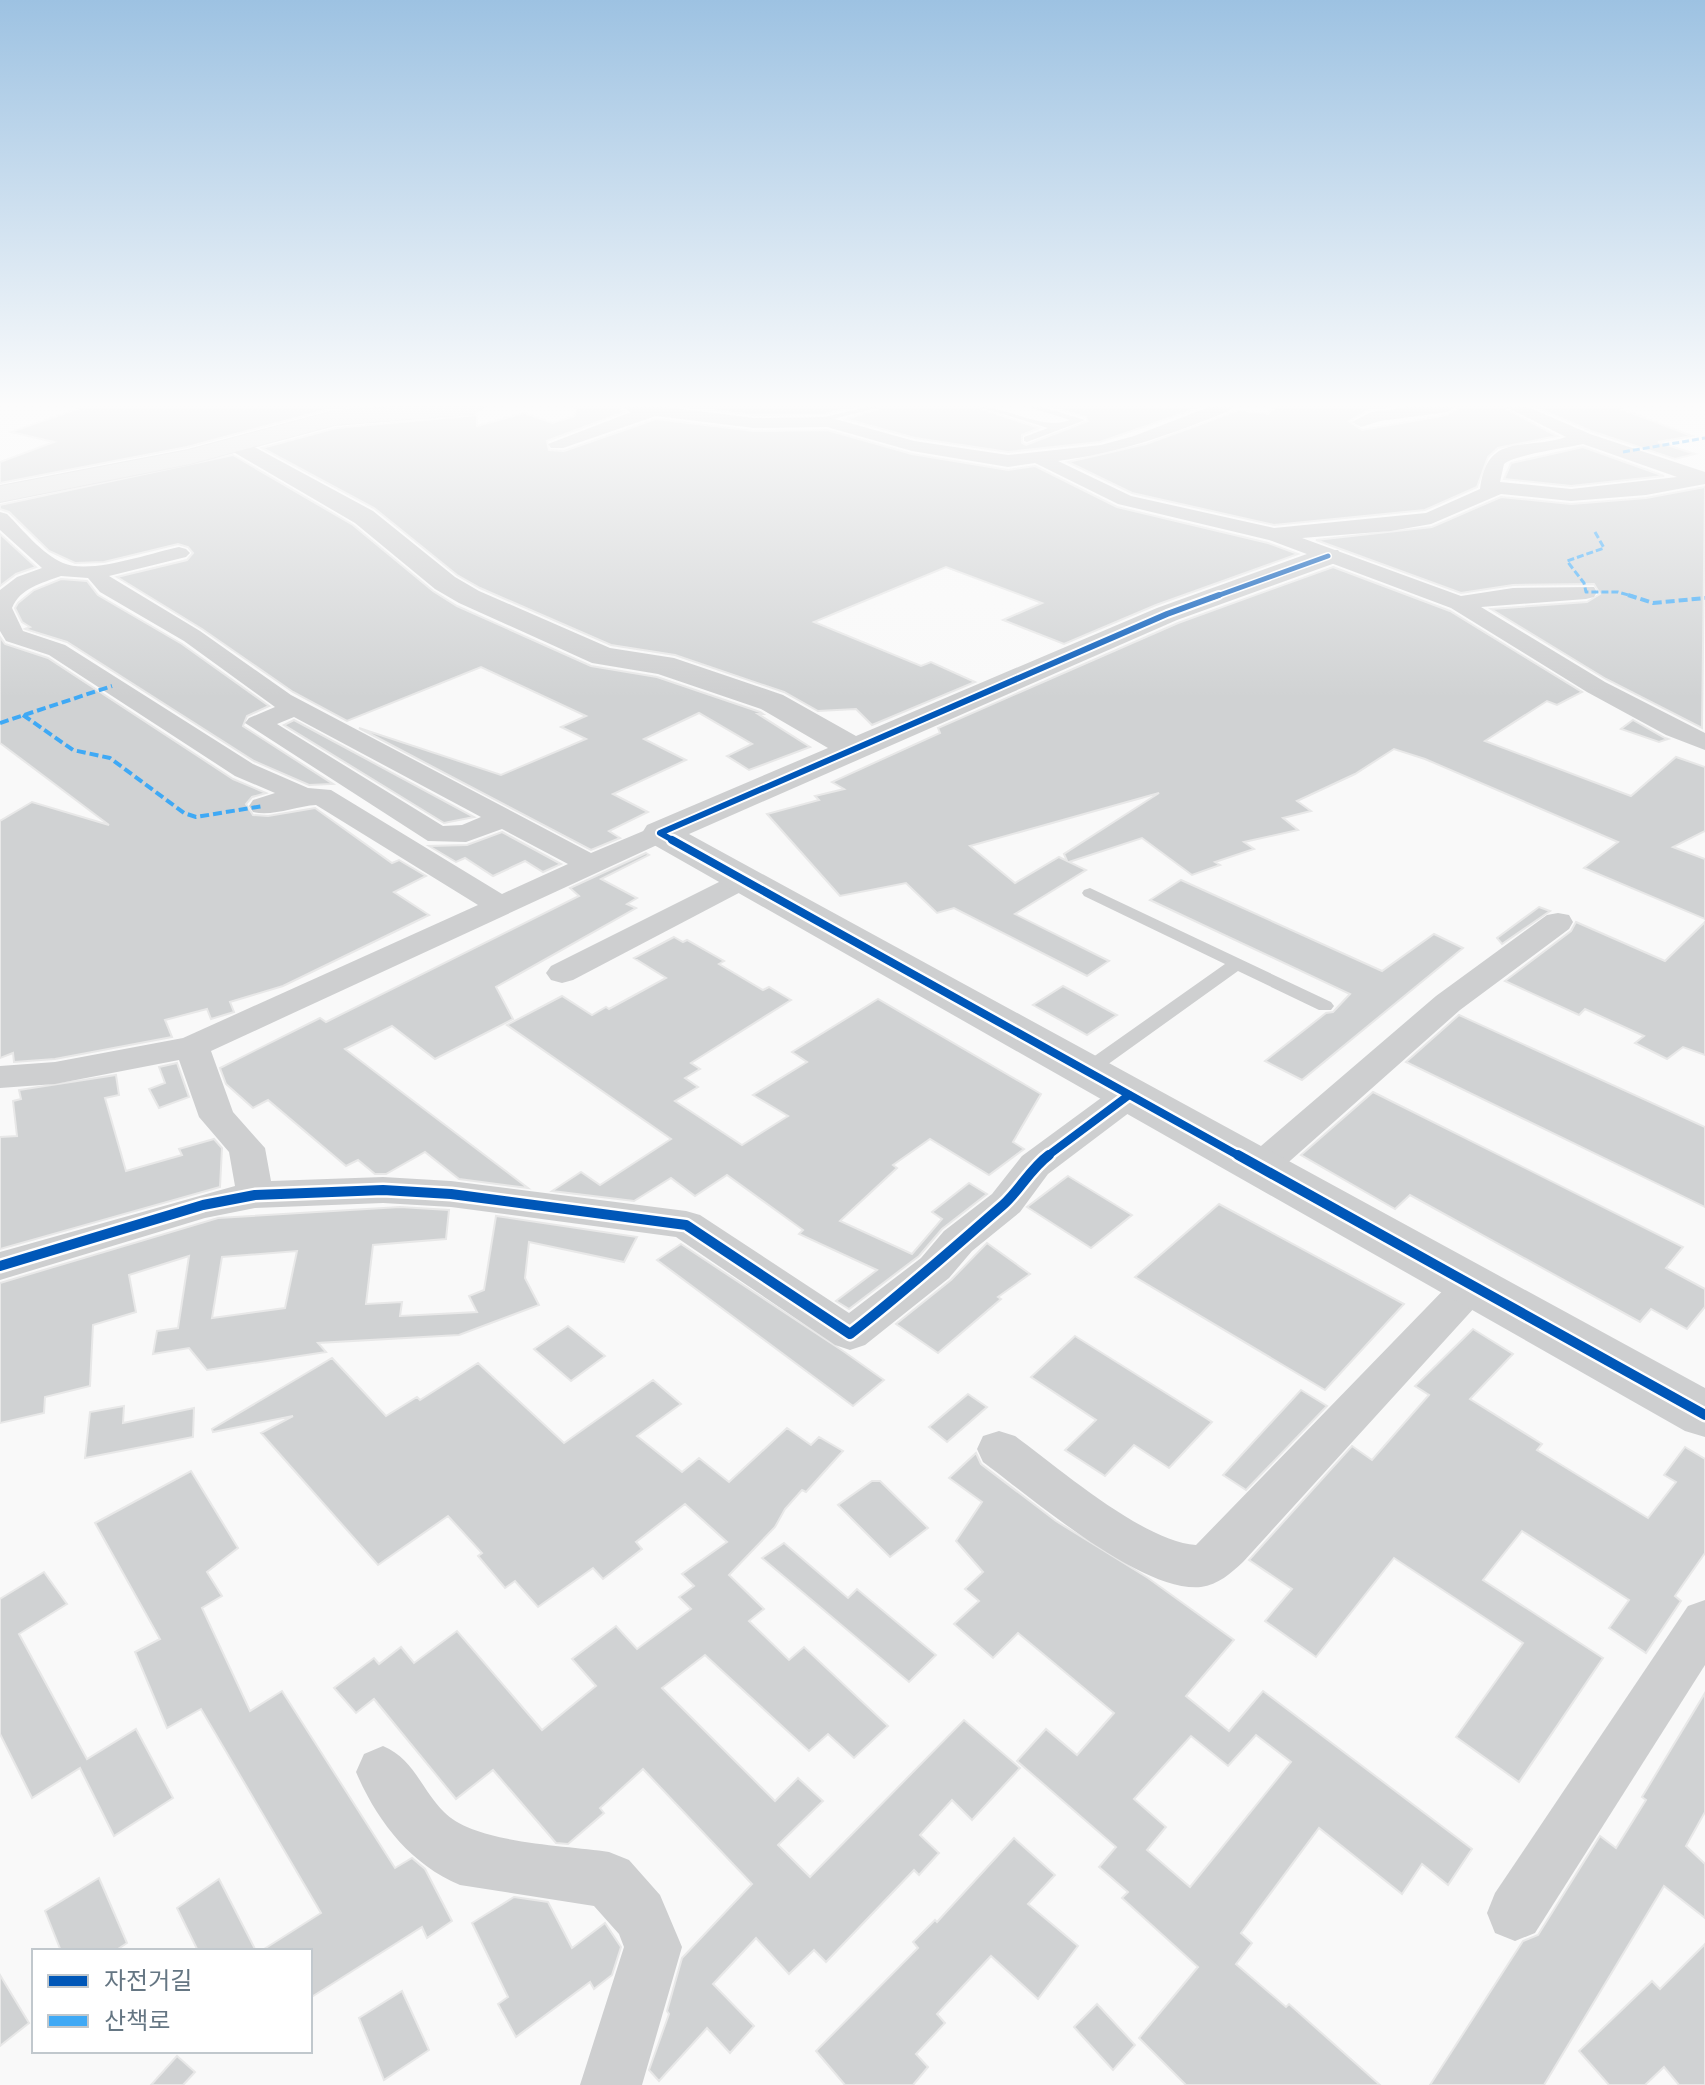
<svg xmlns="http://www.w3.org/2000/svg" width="1705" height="2085" viewBox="0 0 1705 2085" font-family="Manrope,'Noto Sans KR',sans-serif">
<rect width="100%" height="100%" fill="#f9f9f9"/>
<!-- building -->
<g fill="#d0d2d3" stroke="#e8e8e8" stroke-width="2" fill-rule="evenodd">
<path d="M83,407H355L333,408L187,447L0,483V462L54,442L11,432Z"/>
<path d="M576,407H618L624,412L547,441L549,450L564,451L656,419L754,431L827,430L912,454L1008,470L1035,466L1117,507L1268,543L1298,554L1156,605L1064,644L1003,620L1042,603L946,567L814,622L921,666L931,662L975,682L872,725L856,709L818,711L784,692L675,655L611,645L480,588L457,575L374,508L262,448L336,428L477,415V426L524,413L552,423L575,416Z"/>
<path d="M687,407H855L824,414L754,415Z"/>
<path d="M884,407H976L1039,428L1022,435V443L1026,445L1088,421L1086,417L1051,407L1198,408L1100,442L1008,452L915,438L846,419Z"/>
<path d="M1276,407H1390L1370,409L1349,421L1362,430L1447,415L1459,407H1503L1557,436L1498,448L1488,457L1477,487L1425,510L1274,525L1132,493L1068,462L1146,444L1239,410L1268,414Z"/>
<path d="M1535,407H1616L1692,436L1658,442L1695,454L1675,459L1591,431Z"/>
<path d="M1583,447L1664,476L1571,486L1504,479L1511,463Z"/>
<path d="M233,455L353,525L433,591L457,606L591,666L657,677L760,712L763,714H758L810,747L749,770L727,756L752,744L699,713L644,739L686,760L613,794L648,812L609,831L620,838L591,850L359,728L501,775L586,739L561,727L586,716L481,667L347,721L293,692L202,629L117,577L187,560L193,553L188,547L178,544L104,562L75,563L49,551L9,512L0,509V505Z"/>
<path d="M1705,487L1702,728L1606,679L1491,609L1587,602L1600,594L1594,584L1513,585L1461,593L1316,540L1432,527L1501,497L1571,504L1646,498Z"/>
<path d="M0,534L36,567L16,574L0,586Z"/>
<path d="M1333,567L1450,611L1582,692L1557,705L1547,701L1485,741L1631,796L1676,757L1705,767V831L1673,847L1705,859V919L1584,868L1618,842L1425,759L1394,749L1355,774L1297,801L1311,811L1283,818L1298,830L1244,842L1254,849L1215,862L1220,865L1192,875L1142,838L1069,862L1086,870L1015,914L1109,961L1087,976L954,908L937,913L906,883L840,896L767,814L819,800L815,796L844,789L832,782L940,733L938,728L1178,623ZM1159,793L1064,854L1067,861L1059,857L1015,883L970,846Z"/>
<path d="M61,579L87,581L98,595L182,644L269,706L247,716L243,726L333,784L309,785L254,761L67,642L25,629L30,627L22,622L15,608L18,603L34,590Z"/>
<path d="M0,637L5,644L48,658L233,779L266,793L252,797L246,804L253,815L268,816L315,808L392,863L399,860L426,876L394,892L429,915L283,986L230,1002L234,1012L211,1019L207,1009L165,1020L172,1037L55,1059L14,1062L13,1053L0,1058V821L32,802L109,825L0,743Z"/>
<path d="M294,720L474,817L444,823L284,725Z"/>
<path d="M1633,720L1665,738L1668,739L1659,742L1621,729Z"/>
<path d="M502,832L561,864L543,872L525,861L493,876L465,858L456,862L429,846L467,845Z"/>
<path d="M646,853L649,855L601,879L637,898L627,904L636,908L496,987L513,1019L435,1059L392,1026L345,1049L528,1188L459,1179L425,1152L386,1174H375L358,1160L346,1166L268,1100L253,1108L226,1084L220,1068L320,1018L326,1022L579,896L570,888Z"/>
<path d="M1181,880L1382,971L1434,934L1463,948L1302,1080L1265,1061L1326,1013L1333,1012L1350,994L1150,900Z"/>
<path d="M1539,907L1550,911L1502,944L1497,938Z"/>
<path d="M1576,922L1665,961L1705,922V1055L1683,1047L1667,1059L1635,1043L1644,1036L1585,1009L1579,1015L1505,981L1571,931Z"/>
<path d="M674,937L683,942L687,940L724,961L719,964L763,990L769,987L791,1000L691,1063L700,1069L685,1078L698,1087L675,1101L742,1145L788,1116L753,1095L807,1062L792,1052L878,999L1041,1094L1013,1142L1024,1149L989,1175L930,1139L893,1165L897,1168L840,1221L912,1254L942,1219L932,1212L969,1183L987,1194L942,1229L919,1256L849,1309L836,1301L877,1270L799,1234L803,1230L727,1175L695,1196L671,1178L634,1201L552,1191L581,1172L600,1185L671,1139L507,1025L562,996L592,1015L606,1007L609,1009L666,978L634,958Z"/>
<path d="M1063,986L1117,1015L1087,1035L1033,1005Z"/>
<path d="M1459,1015L1705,1127V1207L1406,1062Z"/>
<path d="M177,1063L189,1097L159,1108L149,1089L165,1083L159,1067Z"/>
<path d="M116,1075L119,1095L105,1098L126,1171L182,1155L179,1149L214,1139L222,1148L220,1187L0,1249V1137L17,1136L13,1101L21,1099L19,1090Z"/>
<path d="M1373,1092L1683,1247L1666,1268L1705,1289V1307L1687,1329L1651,1309L1640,1322L1410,1195L1395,1209L1301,1155Z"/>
<path d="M1068,1176L1132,1215L1091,1248L1027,1207Z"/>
<path d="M1219,1204L1404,1304L1325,1390L1135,1277Z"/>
<path d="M400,1207L449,1210L446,1239L373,1245L366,1304L402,1302L400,1316L477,1312L469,1296L484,1290L496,1216L637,1237L624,1262L529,1242L525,1278L539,1305L459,1335L318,1343L326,1352L207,1370L189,1348L153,1354L157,1331L178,1328L189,1256L129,1275L136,1312L93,1325L90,1386L45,1397L44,1413L0,1423V1283L218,1218ZM297,1251L285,1308L212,1318L222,1257Z"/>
<path d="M987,1243L1030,1274L998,1297L1001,1299L938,1353L896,1324L951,1280Z"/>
<path d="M681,1244L843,1351L884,1380L853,1406L657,1260Z"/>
<path d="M568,1326L605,1356L571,1381L534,1349Z"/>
<path d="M1473,1329L1513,1354L1470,1399L1542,1444L1537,1450L1648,1518L1676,1482L1664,1475L1685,1447L1705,1459V1553L1675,1596L1681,1601L1646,1653L1609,1628L1629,1600L1522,1531L1483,1580L1603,1658L1519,1782L1456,1737L1523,1643L1394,1558L1316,1657L1265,1621L1292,1589L1249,1560L1352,1446L1372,1460L1429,1395L1415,1386Z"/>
<path d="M1075,1336L1212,1422L1169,1468L1134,1445L1105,1476L1065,1450L1096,1420L1031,1377Z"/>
<path d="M332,1358L386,1416L417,1397L420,1400L478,1363L564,1443L653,1380L681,1404L637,1436L682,1472L699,1458L729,1482L787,1428L811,1445L819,1437L843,1451L806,1492L802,1490L785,1509L775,1527L729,1575L764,1609L749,1621L789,1660L804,1647L888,1726L854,1758L828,1734L809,1751L705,1655L662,1688L775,1801L798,1778L823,1801L778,1845L810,1877L964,1720L1020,1768L972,1820L952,1800L920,1835L939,1853L919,1875L914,1870L826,1962L814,1950L789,1974L756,1938L713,1984L754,2026L730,2053L707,2028L659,2081L649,2070L669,2014L667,2011L682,1958L752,1884L643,1769L600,1808L604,1813L568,1844L556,1843L493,1770L456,1799L374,1699L356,1713L334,1688L374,1658L379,1664L401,1647L414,1663L457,1631L542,1730L596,1686L572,1659L616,1626L637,1649L691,1609L679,1597L694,1586L682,1574L727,1542L685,1504L636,1542L642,1549L603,1579L593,1568L538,1607L515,1581L505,1588L478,1556L482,1553L448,1516L378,1565L261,1433L293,1416L213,1432L212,1429Z"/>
<path d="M1301,1390L1327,1406L1246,1490L1223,1475Z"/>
<path d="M968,1394L987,1407L947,1442L929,1427Z"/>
<path d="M124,1406L123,1423L194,1408L193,1437L85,1458L90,1412Z"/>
<path d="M976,1453L981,1464L1056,1521L1148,1578L1234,1640L1186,1696L1229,1731L1263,1691L1472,1849L1448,1885L1422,1864L1402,1894L1319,1828L1241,1933L1252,1943L1236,1964L1286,2007L1289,2004L1380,2085H1186L1139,2038L1198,1967L1122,1898L1128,1892L1099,1867L1116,1847L1017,1761L1046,1729L1077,1755L1114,1713L1018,1633L993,1658L954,1624L979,1601L965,1589L983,1572L956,1541L982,1502L949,1478ZM1256,1735L1291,1762L1190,1887L1147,1850L1166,1827L1134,1799L1191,1736L1228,1766Z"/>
<path d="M191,1471L238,1548L207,1572L222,1596L202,1608L250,1711L282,1691L395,1868L412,1858L425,1869L452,1921L427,1938L422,1927L310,1998V1951H261L321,1913L201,1709L167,1728L135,1652L160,1639L95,1523Z"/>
<path d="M872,1481H880L928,1528L890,1557L838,1505Z"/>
<path d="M784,1543L848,1598L857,1589L936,1655L909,1682L762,1558Z"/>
<path d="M44,1572L67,1604L19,1634L87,1759L136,1729L173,1798L114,1836L80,1768L32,1798L0,1734V1599Z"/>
<path d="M1705,1693V1812L1686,1846L1705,1864V1918L1664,1886L1544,2085H1430L1523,1941L1538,1935L1600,1836L1616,1848L1646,1800L1642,1797Z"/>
<path d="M1014,1838L1055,1875L1028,1904L1078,1946L1038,1999L991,1956L937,2014L945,2023L916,2054L928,2067L913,2085H845L816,2051L918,1948L913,1942L935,1920L937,1922Z"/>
<path d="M99,1878L127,1943L115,1951H61L45,1911Z"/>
<path d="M219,1879L256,1951H198L177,1908Z"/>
<path d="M514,1897L548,1902L572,1948L605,1923L621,1947L612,1975L594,1989L590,1982L516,2037L498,2004L508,1997L472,1923Z"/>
<path d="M1705,1944V2085H1679L1664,2067L1645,2085H1609L1579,2051L1652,1981L1660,1989Z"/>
<path d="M0,1975L29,2023L0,2046Z"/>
<path d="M402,1991L429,2050L384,2080L359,2018Z"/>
<path d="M1097,2004L1135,2045L1113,2070L1074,2027Z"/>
<path d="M177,2056L195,2072L183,2085H151Z"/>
</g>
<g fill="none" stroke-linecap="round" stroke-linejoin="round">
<!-- primary casing -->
<g stroke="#d5d6d7" stroke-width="2">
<path id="primary" d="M393,407H484L473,414L335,425L190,464L0,502V486L188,450L334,411Z"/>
</g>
<!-- service -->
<g fill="#cecfd0" fill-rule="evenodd">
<path d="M866,407H881L813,424L808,421Z"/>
<path d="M979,407C1009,407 1042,431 1070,420L1028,407H1042L1085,420L1027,442L1024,441V437L1048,428Z"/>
<path d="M1090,888L1331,1002L1334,1006L1331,1010H1319L1238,971L1093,1075H1079L1077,1071L1079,1067L1225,964L1084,896L1082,893L1084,890Z"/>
</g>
<!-- minor -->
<g fill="#cecfd0" fill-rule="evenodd">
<path d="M621,407H666L754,418L828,417L914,441L1008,455L1101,445L1134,436L1209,407H1231L1229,411C1172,434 1120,453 1058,461L1131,496L1274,528L1426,513L1480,489C1487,431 1525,451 1566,437L1506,407H1528L1590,434L1705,472V484L1646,495L1571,501L1501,494L1431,524L1391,531L1302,538L1461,596L1513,588L1594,587L1597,592L1594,597L1586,599L1481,607L1605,682L1705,733V750L1666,735L1587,692L1451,608L1269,540L1118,504L1035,463L1008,467L912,451L827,427L754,428L656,416L563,448H551L548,444L631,412ZM1583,444L1677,477L1571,489L1500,482L1504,464C1513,455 1566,448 1583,444Z"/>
<path d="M1410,407H1456L1447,412L1380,421L1361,427L1352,422L1371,412Z"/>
<path d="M0,512L7,514C24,531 41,553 63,563C90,575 150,553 179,547L186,549L190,553L186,557L109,576L200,631L291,695L591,853L660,824L670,827L674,833L670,839L211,1051L233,1112L265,1148L271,1181L383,1177L451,1181L686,1211L700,1215L849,1313L921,1258L944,1231L992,1194L1022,1156L1116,1087L1129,1084L1142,1087L1147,1095L1142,1103L1048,1174L1020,1212L972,1251L949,1278L865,1345L850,1350L835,1345L676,1237L451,1207L383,1203L255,1208L205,1218L0,1280V1252L235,1186L229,1152L199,1117L179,1060L55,1084L0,1088V1066L55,1062L183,1038L478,905L316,805C296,806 272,817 253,812L249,806L253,800L275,793L235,776L49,655L6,641L0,631V590L17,577L42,568L0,530ZM61,576L88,578L100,592L184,641L275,707L249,718L245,723L428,841L466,842L502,829L568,864L502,894L331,790L308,788L253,764L65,645L23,631L12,608C20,588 42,583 61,576ZM294,717L481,817L462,825L443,826L277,724Z"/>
<path d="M743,870L754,873L758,879L754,885L573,980L562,983L551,980L546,973L551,966Z"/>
<path d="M1558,913L1569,915L1573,922L1569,929L1460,1010L1273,1176L1260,1180L1247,1176L1241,1167L1247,1158L1436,996L1547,915Z"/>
<path d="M1472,1270L1486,1275L1492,1285L1486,1295L1243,1562C1231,1573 1218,1585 1201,1587C1141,1593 1031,1497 983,1462L977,1449L983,1436L999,1431L1015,1436C1059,1468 1144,1542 1196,1545L1458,1275Z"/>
<path d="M1705,1600V1665L1535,1933L1515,1941L1495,1933L1487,1913L1495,1893L1688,1606Z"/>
<path d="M383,1746C414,1759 421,1789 444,1812C475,1844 565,1845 609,1852L629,1860L660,1895L682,1947L642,2085H580L624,1947L619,1934L594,1906L460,1885C410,1864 377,1821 356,1772L364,1754Z"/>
</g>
<!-- tertiary -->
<path fill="#cecfd0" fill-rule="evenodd" d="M238,438L373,511L455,577L479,591L610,648L674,658L783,695L856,736L1157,608L1318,550H1338L1342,556L1338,562L1177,620L689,834L1705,1388V1437L1685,1431L647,841L642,833L647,825L828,748L761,709L658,674L592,663L459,603L435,589L355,523L230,450L226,445Z"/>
<!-- primary -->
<use href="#primary" fill="#e1e2e2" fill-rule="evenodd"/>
<!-- quiet-far1 -->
<g stroke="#3fa9f5" stroke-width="3" stroke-dasharray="7 3" stroke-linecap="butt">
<path d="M1623,452L1705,438"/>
<path d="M1595,532L1604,548L1567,561L1584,583L1586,592H1618L1635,597"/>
</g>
<!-- quiet -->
<g stroke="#3fa9f5" stroke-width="4" stroke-dasharray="9 4" stroke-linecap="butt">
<path d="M1628,595L1653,603L1705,598"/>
<path d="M23,715L73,750L110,758L184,813L196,817L263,806"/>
<path d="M0,723L112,686"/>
</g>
<!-- cycleway-far3 casing -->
<g stroke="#fff" stroke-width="8">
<path id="cycleway-far3" d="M1214,597L1328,556"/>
</g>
<!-- cycleway-far2 casing -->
<g stroke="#fff" stroke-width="10">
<path id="cycleway-far2" d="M676,842L660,833L1167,614L1219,595"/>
</g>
<!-- cycleway-far1 casing -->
<g stroke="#fff" stroke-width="13">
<g id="cycleway-far1">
<path d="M672,840L1241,1157"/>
<path d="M1046,1157L1129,1095"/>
</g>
</g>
<!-- cycleway casing -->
<g stroke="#fff" stroke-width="15">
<g id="cycleway">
<path d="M1238,1155L1705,1415"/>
<path d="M0,1266L203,1205L255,1195L383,1190L451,1194L686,1225L850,1334C903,1293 952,1249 1003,1205C1020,1190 1030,1169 1049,1155"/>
</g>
</g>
<!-- cycleway-far3 -->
<use href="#cycleway-far3" stroke="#0057b8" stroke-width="5"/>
<!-- cycleway-far2 -->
<use href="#cycleway-far2" stroke="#0057b8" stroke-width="6"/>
<!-- cycleway-far1 -->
<use href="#cycleway-far1" stroke="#0057b8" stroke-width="8"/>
<!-- cycleway -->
<use href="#cycleway" stroke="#0057b8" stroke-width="10"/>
</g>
<!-- sky -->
<linearGradient id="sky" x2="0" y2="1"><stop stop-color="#9dc2e2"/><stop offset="0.58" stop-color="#fcfcfc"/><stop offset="1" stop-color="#fcfcfc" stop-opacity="0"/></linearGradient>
<rect width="1705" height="698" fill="url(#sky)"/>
<!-- legend -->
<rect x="32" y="1949" width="280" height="104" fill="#ffffff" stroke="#c1c8cd" stroke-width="2"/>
<rect x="48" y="1975" width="40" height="12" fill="#0057b8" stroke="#c1c8cd" stroke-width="2"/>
<text x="104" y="1989" font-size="24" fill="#657683">자전거길</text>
<rect x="48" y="2015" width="40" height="12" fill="#3fa9f5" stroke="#c1c8cd" stroke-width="2"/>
<text x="104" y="2029" font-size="24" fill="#657683">산책로</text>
</svg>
